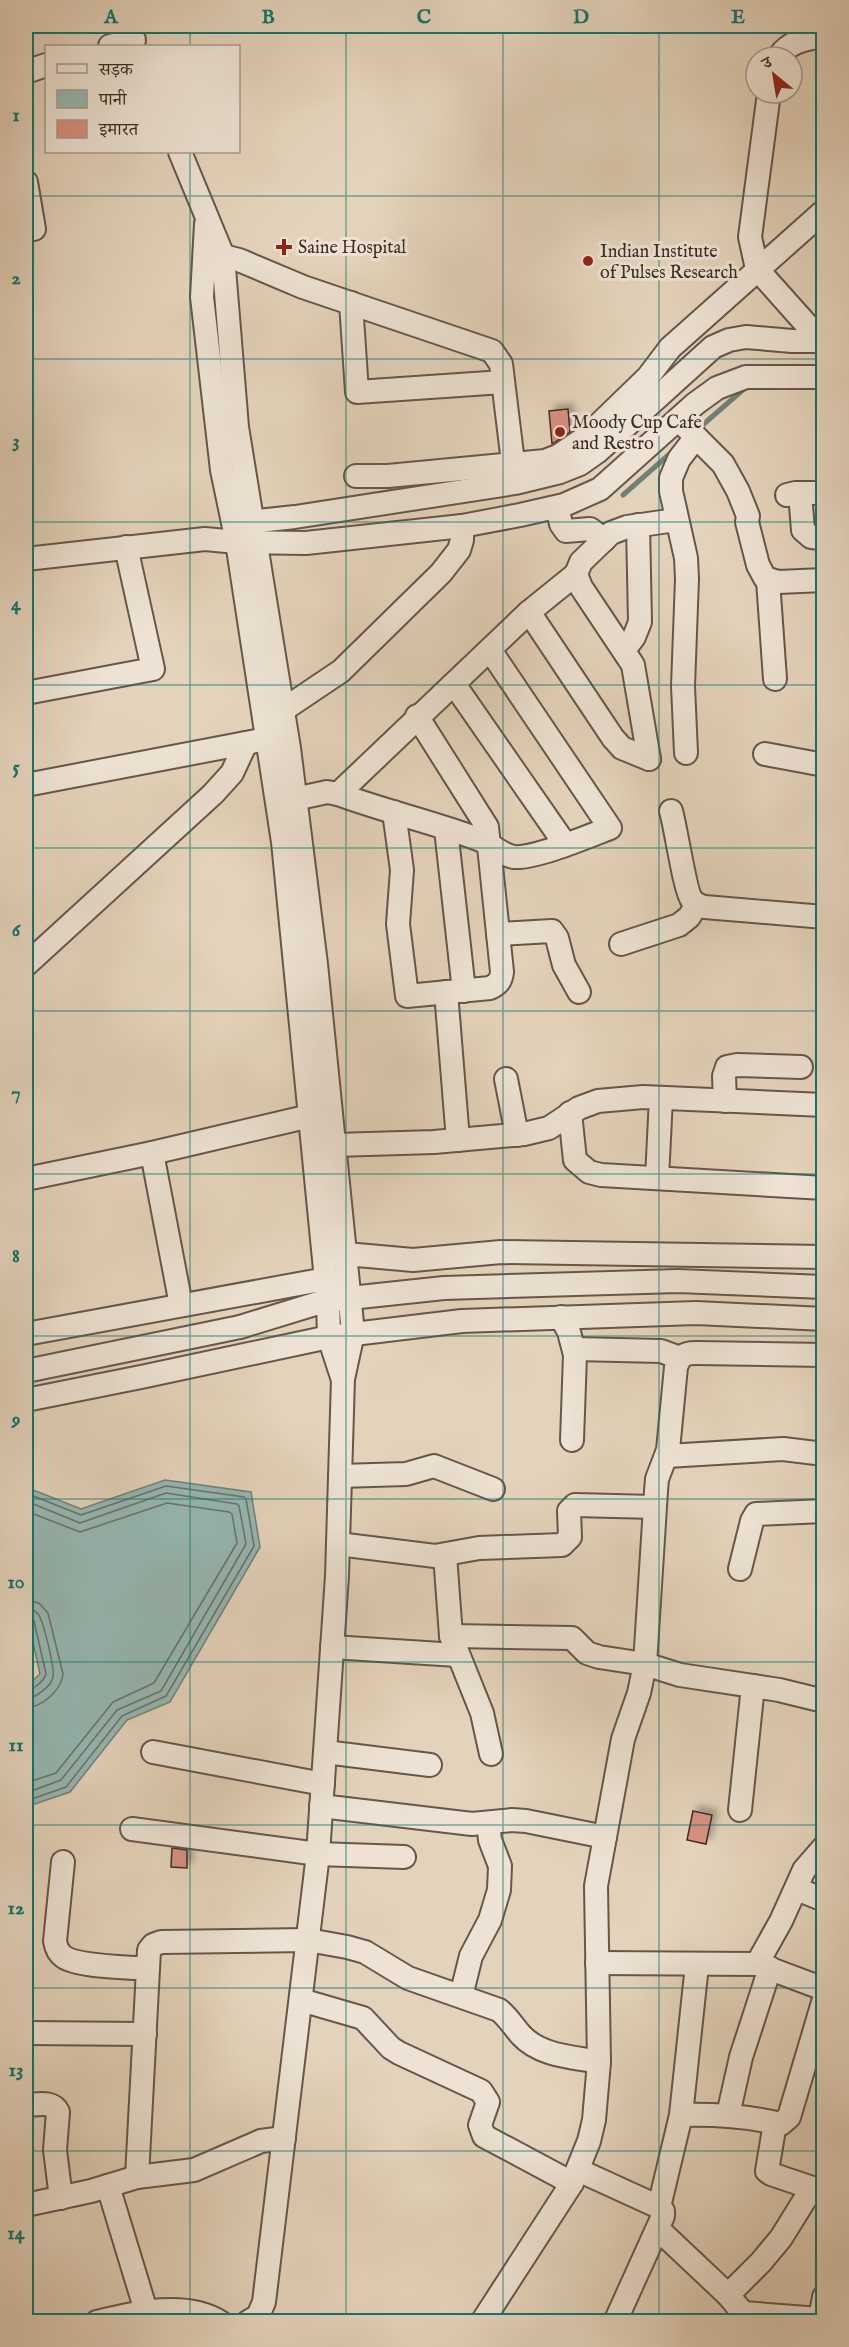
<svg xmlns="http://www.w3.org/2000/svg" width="849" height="2347" viewBox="0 0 849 2347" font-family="'IM FELL English','Noto Serif Devanagari',serif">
<defs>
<filter id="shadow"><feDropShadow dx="5.5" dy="-5.5" stdDeviation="3" flood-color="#0004"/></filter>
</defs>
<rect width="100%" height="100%" fill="#e4d3bb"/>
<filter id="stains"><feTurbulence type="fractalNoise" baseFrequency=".00333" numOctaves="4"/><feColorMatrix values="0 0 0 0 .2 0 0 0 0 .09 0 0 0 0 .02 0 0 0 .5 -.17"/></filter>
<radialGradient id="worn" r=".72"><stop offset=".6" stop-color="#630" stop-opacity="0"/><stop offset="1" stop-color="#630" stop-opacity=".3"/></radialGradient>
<!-- water -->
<path fill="#95b7b2" stroke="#72807a" stroke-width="1.5" d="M165,1480L251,1492L260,1547L170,1702L127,1720L70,1792L26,1807V1687L40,1674L26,1611V1487L81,1509Z"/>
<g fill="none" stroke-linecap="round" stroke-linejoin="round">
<!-- shore -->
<g stroke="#69726c" stroke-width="1.5">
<path d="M26,1493L81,1515L166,1486L244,1497L246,1499L254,1546L166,1696L122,1716L66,1787L26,1801"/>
<path d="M26,1501L80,1523L166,1493L237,1504L239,1506L246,1544L161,1691L117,1710L61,1780L26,1793"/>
<path d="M26,1511L80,1532L167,1503L229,1512L232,1514L237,1543L154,1683L113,1702L56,1773L26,1783"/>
<path d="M26,1600L39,1603L48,1613L63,1674C61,1691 42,1707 26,1708"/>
<path d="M26,1609C31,1609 35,1610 38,1614C43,1619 55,1669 53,1677C51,1687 35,1698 26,1699"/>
<path d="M26,1616L31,1617L34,1621L46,1674C44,1681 33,1690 26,1691"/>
</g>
<!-- stream -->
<g stroke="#72807a" stroke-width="5">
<path d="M698,429L745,388"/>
<path d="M623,495L673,451"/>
</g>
</g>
<!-- building -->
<g fill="#d78f80" stroke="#3d2d26" stroke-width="1.5" filter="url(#shadow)">
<path d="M568,409L570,432L552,444L549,411Z"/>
<path d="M693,1811L712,1815L706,1844L687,1840Z"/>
<path d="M172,1848L187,1850V1868L171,1867Z"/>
</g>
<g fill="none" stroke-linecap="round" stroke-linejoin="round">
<!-- minor casing -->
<g stroke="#67564b" stroke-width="26">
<g id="minor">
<path d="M110,46L134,40"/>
<path d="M779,57C789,41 806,39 824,36"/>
<path d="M26,72L46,65"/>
<path d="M769,93L750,237L757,269L807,325"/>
<path d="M180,152L223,256L237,427L289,748L316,964L353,1333L343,1379L337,1576L318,1854L264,2302L258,2316L248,2322"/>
<path d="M26,182L34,229"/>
<path d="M206,224L202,297L222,470L237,542L283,842L328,1300L329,1337L342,1377"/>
<path d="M223,256L239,260L303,287L492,351L501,364L515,479"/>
<path d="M351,303L357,392L503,382"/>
<path d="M686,427L723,464L738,491L748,516L747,522L758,565L765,578L778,582L824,580"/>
<path d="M356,476H388L514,464L545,461L558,456L586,437L648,377L670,348L824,211"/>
<path d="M800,493L803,530L811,537L824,539"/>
<path d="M787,495L795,493H824"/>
<path d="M557,507L561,524L566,531L590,529L604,540"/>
<path d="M239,523L295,517L515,483L560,472L580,464L597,452L713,347L729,340L746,337L792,341H824"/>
<path d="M26,559L205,539L237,542L306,543L462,526L520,515L564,505L600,489L695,404L717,388L746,377H824"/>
<path d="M768,580L775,679"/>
<path d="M529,612L613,738L622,748L649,759"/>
<path d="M624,650L634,637L640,622L638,525"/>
<path d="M454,684L565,844"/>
<path d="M26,693L153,669L126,547"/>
<path d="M283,710L341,671L441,573L459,550L462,540V526"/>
<path d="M686,753L683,686L687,579L686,558L671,491V478L679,459L696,437"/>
<path d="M765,754L824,765"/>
<path d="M649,759L633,665L581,587L576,574L581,562L611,533L627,527L676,520"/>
<path d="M26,785L256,741"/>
<path d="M338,794L529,612L576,574"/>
<path d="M295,799L327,792L338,794C384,811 432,822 478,839C491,843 500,855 514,857C535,859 589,836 610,828L490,650"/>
<path d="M671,811C676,828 685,892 692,900C695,904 700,906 705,907L824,917"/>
<path d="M394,812L402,870L398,924L407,996L490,988C498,984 501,981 502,972L487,827L417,716"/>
<path d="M446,829L464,991"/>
<path d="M498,934L552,931L557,938L564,965L579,992"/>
<path d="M621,944L679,925L689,917L697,904"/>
<path d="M26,965L213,794L232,773L246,743"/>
<path d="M446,992L458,1140"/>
<path d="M506,1079L517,1135"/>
<path d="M725,1101L724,1076L727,1067L737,1065L801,1067"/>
<path d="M570,1113L575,1160L589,1172L601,1175L824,1188"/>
<path d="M335,1145L434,1142L524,1134L549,1128L579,1108L598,1101L643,1097L824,1105"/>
<path d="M152,1153L181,1305"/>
<path d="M657,1178L661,1098"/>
<path d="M26,1179L152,1153L310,1116L324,1115"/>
<path d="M346,1254L413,1260L501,1252L824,1257"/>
<path d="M561,1317L569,1332L575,1355L572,1440"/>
<path d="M26,1334L326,1279"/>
<path d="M575,1349L661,1351L680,1358"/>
<path d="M26,1371L240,1327L328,1300L350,1298L444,1288L678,1281L824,1287"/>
<path d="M26,1400L141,1377L329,1337L462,1321L696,1313L824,1319"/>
<path d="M667,1456L783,1449L824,1454"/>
<path d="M340,1476L406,1474L434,1466L493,1489"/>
<path d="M338,1544L435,1556L479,1548L562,1545L570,1537L569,1511L575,1505L654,1507"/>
<path d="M445,1555L451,1636L482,1713L491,1754"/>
<path d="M740,1569L752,1521L756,1514L824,1511"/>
<path d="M451,1636L572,1638L587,1653L599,1657L645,1664L680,1675L779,1690L824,1701"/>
<path d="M332,1647L457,1655"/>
<path d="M153,1752L323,1784"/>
<path d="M325,1752L430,1765"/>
<path d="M321,1806L472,1824L512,1820L526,1821L605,1837"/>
<path d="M740,1810L753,1686"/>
<path d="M132,1829L318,1854L404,1857"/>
<path d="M63,1862L55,1941C56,1947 58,1953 64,1957C79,1967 128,1967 148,1969"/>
<path d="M797,1889L824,1900"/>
<path d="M597,1963L757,1964L824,1989"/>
<path d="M757,1964L781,1921L804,1870L824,1847"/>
<path d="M461,1996L471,1956L490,1920L499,1890L500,1866L490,1840L488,1823"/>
<path d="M301,2000L363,2018L391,2048L399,2053L481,2091L488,2102L480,2125L484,2136L572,2183"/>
<path d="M26,2033L145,2034"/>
<path d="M26,2105C37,2105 52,2100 58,2112L55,2150L61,2198"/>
<path d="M681,2115C716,2114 747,2116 781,2124L789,2117L824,1999"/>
<path d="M728,2115L741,2057L770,1968"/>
<path d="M775,2123L767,2171L771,2174L824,2192"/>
<path d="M578,2170L659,2207"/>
<path d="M137,2177L149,1950L153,1945L161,1942L308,1940L347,1947L365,1952L408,1978L499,2010C508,2017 513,2026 521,2035C540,2056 573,2057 599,2062"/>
<path d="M108,2186L146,2311"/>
<path d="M26,2205L91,2191L137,2177L194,2170L261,2141L284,2138"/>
<path d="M658,2229L728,2295L743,2313L745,2322"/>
<path d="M728,2295L761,2262L781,2238L812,2188"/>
<path d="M743,2313L820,2319L824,2321"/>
<path d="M820,2319L824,2297"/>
<path d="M97,2322C134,2313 186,2300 220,2322"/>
<path d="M482,2322L572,2183L589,2141L594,2120L599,2062L596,1886L623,1739L639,1693L645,1664L656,1491L657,1479L668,1450L676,1367C680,1356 684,1353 696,1353L824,1355"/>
<path d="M615,2322L663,2216V2211L659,2207L681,2115L697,1965"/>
</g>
</g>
<!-- minor -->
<use href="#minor" stroke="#ede2d3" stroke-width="22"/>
</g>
<!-- grid -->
<path fill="none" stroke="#0f766e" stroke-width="1.5" stroke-opacity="0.55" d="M190,26V46M346,26V2322M503,26V2322M659,26V2322M190,152V2322M26,196H824M26,359H824M26,522H824M26,685H824M26,848H824M26,1011H824M26,1174H824M26,1336H824M26,1499H824M26,1662H824M26,1825H824M26,1988H824M26,2151H824"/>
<!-- markers -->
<g fill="#8f2418" stroke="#ede2d3" stroke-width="2">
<path d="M281 238h6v6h6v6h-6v6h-6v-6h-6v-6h6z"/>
<circle cx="588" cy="261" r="6"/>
<circle cx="560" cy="432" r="6"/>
</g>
<g text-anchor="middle" stroke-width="6" stroke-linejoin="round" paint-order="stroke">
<!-- poi labels -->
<g font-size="18" fill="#3d2d26" stroke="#ede2d3" text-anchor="start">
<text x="298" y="253">Saine Hospital</text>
<text x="600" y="257">Indian Institute<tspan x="600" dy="21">of Pulses Research</tspan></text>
<text x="572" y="428">Moody Cup Cafe<tspan x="572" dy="21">and Restro</tspan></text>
</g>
</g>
<!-- margin -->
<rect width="849" height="2347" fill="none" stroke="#e4d3bb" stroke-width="66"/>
<!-- legend -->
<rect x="45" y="45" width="195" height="108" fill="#ede2d3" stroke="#a79a8e" stroke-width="1.5"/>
<rect x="57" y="64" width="30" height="9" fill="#ede2d3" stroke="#a79a8e" stroke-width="1.5"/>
<text x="99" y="75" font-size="18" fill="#3d2d26">सड़क</text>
<rect x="57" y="90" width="30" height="18" fill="#95b7b2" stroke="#a79a8e" stroke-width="1.5"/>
<text x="99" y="105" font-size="18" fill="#3d2d26">पानी</text>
<rect x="57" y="120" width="30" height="18" fill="#d78f80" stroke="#a79a8e" stroke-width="1.5"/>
<text x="99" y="135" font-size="18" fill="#3d2d26">इमारत</text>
<!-- north arrow -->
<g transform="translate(774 75) rotate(330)"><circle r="28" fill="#ede2d3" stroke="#a79a8e" stroke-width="1.5"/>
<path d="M0-4.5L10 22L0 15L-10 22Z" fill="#8f2418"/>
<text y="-9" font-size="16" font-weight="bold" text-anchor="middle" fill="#3d2d26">उ</text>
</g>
<rect x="33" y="33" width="783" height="2281" fill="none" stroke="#0f766e" stroke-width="2"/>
<g font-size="20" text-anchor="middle" font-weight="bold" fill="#0f766e">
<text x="111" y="23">A</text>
<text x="268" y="23">B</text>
<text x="424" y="23">C</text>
<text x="581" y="23">D</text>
<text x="738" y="23">E</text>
<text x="16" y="121">1</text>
<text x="16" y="284">2</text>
<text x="16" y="447">3</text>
<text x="16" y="610">4</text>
<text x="16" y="773">5</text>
<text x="16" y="936">6</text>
<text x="16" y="1099">7</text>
<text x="16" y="1262">8</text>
<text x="16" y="1425">9</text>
<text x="16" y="1588">10</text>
<text x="16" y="1751">11</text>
<text x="16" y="1914">12</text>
<text x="16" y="2076">13</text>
<text x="16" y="2239">14</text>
</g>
<rect width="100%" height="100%" filter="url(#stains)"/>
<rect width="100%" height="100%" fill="url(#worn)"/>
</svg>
